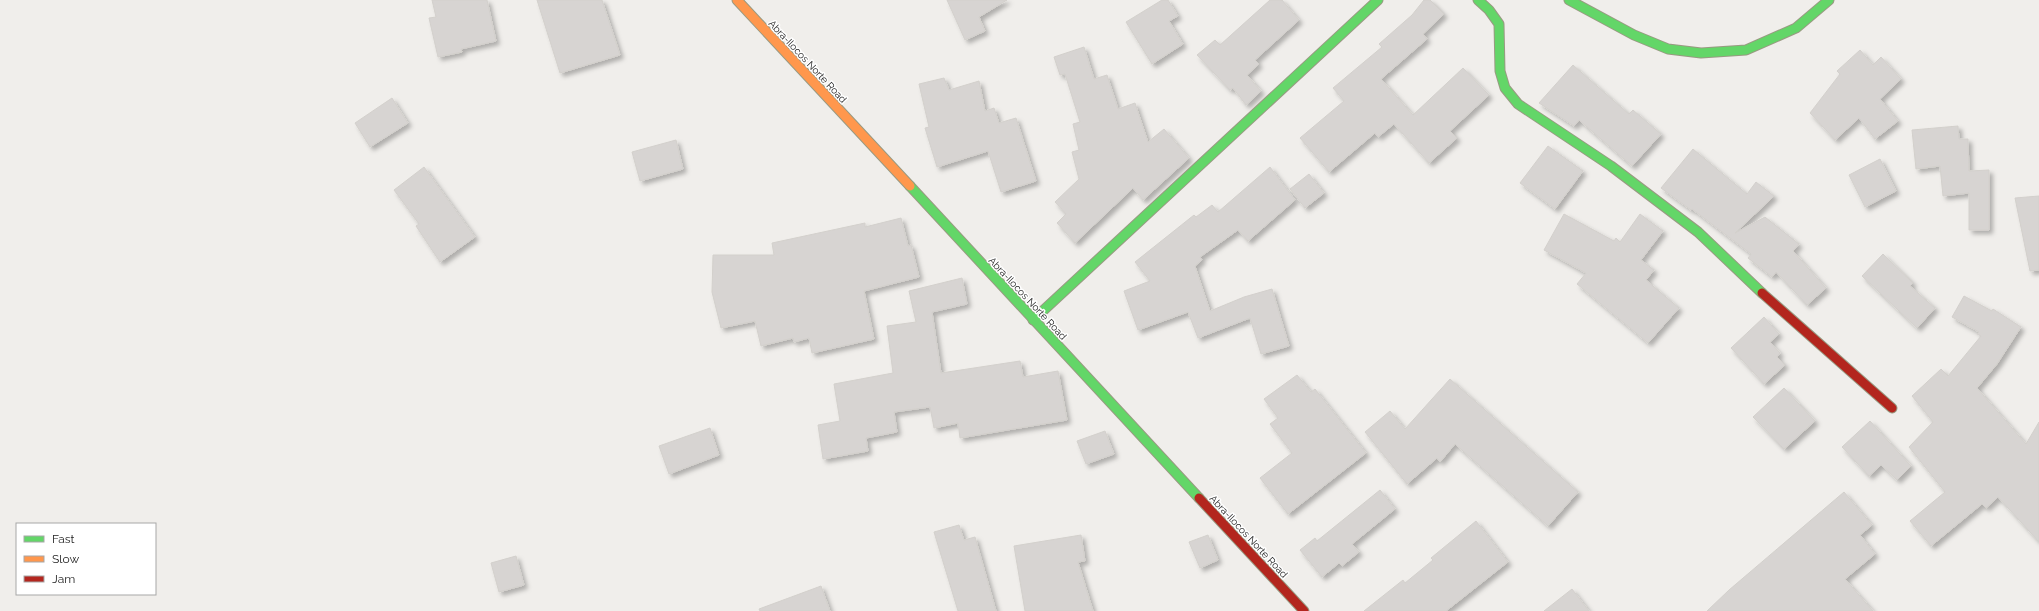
<svg xmlns="http://www.w3.org/2000/svg" width="2039" height="611" viewBox="0 0 2039 611" font-family="Raleway,sans-serif">
<defs>
<filter id="shadow"><feDropShadow dx="3.5" dy="3.5" stdDeviation="2" flood-color="#0004"/></filter>
</defs>
<rect width="100%" height="100%" fill="#f0eeeb"/>
<!-- building -->
<g fill="#d7d4d2" stroke="#d3d0cc" filter="url(#shadow)">
<path d="M432,0H487L496,41L461,49L462,52L438,57L429,18L436,17Z"/>
<path d="M537,0H602L620,55L560,73Z"/>
<path d="M947,0H1007L979,17L985,31L965,40Z"/>
<path d="M1162,0H1168L1178,16L1169,21L1183,44L1152,64L1126,22Z"/>
<path d="M1270,0H1282L1299,20L1255,60L1259,64L1247,75L1261,91L1246,105L1233,88L1230,90L1197,55L1215,40L1220,45Z"/>
<path d="M1424,0H1430L1444,14L1423,34L1427,39L1381,79L1413,115L1463,68L1489,95L1450,131L1457,138L1429,163L1394,124L1378,137L1375,133L1329,172L1300,138L1344,101L1333,88L1382,47L1379,44L1412,15Z"/>
<path d="M1084,47L1094,79L1107,75L1118,109L1135,103L1148,142L1164,129L1189,158L1143,200L1133,188L1075,243L1057,223L1066,214L1055,202L1079,179L1072,152L1079,150L1073,124L1080,122L1065,74L1060,75L1054,57Z"/>
<path d="M1860,50L1873,65L1881,57L1901,79L1880,99L1898,121L1875,139L1859,118L1835,140L1810,113L1840,74L1837,71Z"/>
<path d="M1573,65L1629,114L1633,110L1661,134L1632,166L1579,120L1574,126L1539,103Z"/>
<path d="M944,78L949,90L979,81L985,111L994,108L999,123L1016,118L1036,181L1001,192L988,151L937,167L925,128L929,127L919,84Z"/>
<path d="M392,98L408,123L370,147L355,123Z"/>
<path d="M1958,126L1959,139H1968L1969,171L1989,170V230H1969V193L1943,196L1940,166L1916,169L1912,130Z"/>
<path d="M676,140L683,169L640,181L632,152Z"/>
<path d="M1548,146L1583,171L1555,209L1520,183Z"/>
<path d="M1693,149L1747,194L1756,182L1774,196L1735,233L1765,217L1799,244L1793,251L1826,288L1807,305L1776,272L1772,277L1748,258L1751,254L1692,209L1691,210L1661,188Z"/>
<path d="M1880,159L1896,191L1865,207L1849,175Z"/>
<path d="M424,167L475,237L440,262L416,226L419,224L394,190Z"/>
<path d="M1270,167L1295,200L1248,241L1238,230L1200,257L1202,260L1195,266L1210,311L1244,297L1272,289L1289,346L1261,354L1250,318L1198,338L1188,312L1138,330L1124,291L1150,281L1135,262L1194,215L1196,217L1212,205L1218,212Z"/>
<path d="M1309,174L1324,193L1305,208L1290,189Z"/>
<path d="M2039,196V270L2030,271L2015,198Z"/>
<path d="M1564,214L1614,241L1616,238L1620,242L1640,214L1663,231L1641,260L1654,270L1646,280L1679,308L1648,343L1577,284L1586,273L1544,250Z"/>
<path d="M901,218L908,246L911,245L919,277L864,291L874,339L812,353L809,338L794,342L793,338L761,346L755,321L721,328L712,292L713,255H774L772,243L865,223V227Z"/>
<path d="M1883,254L1913,283L1910,286L1935,308L1917,328L1862,276Z"/>
<path d="M962,278L967,304L932,312L941,373L1020,361L1023,377L1058,371L1067,420L960,438L958,423L934,428L930,407L894,412L897,432L866,438L868,451L823,459L818,425L840,421L834,384L893,373L887,326L916,322L909,291Z"/>
<path d="M1964,296L1992,311L1993,309L2021,327L1997,364L1977,388L2026,444L2039,422V542L1998,497L1986,508L1982,504L1931,546L1910,521L1945,492L1909,447L1933,422L1912,396L1941,369L1948,376L1981,336L1977,334L1979,332L1952,317Z"/>
<path d="M1764,317L1779,334L1770,342L1780,353L1777,357L1785,365L1764,384L1731,348Z"/>
<path d="M1297,375L1311,392L1315,389L1366,453L1288,514L1260,478L1292,453L1270,424L1278,418L1264,399Z"/>
<path d="M1450,379L1578,492L1548,526L1455,444L1440,462L1437,458L1407,484L1365,432L1390,411L1405,429Z"/>
<path d="M1784,388L1815,421L1784,449L1753,417Z"/>
<path d="M1870,421L1911,466L1897,480L1881,465L1869,476L1842,447Z"/>
<path d="M710,428L719,455L669,474L659,446Z"/>
<path d="M1105,431L1114,454L1086,464L1077,441Z"/>
<path d="M1380,490L1395,509L1352,544L1359,552L1342,566L1339,563L1322,577L1300,550L1315,538L1317,541Z"/>
<path d="M1844,492L1872,525L1860,535L1875,554L1845,579L1873,611H1707L1729,590Z"/>
<path d="M1476,521L1508,562L1446,611H1364L1403,580L1405,583L1433,560L1431,558Z"/>
<path d="M959,525L964,540L975,537L996,611H958L934,532Z"/>
<path d="M1081,535L1085,561L1078,562L1093,611H1025L1014,546Z"/>
<path d="M1208,535L1218,560L1200,568L1189,542Z"/>
<path d="M516,556L524,585L499,592L491,563Z"/>
<path d="M821,586L830,611H760L759,609Z"/>
<path d="M1572,589L1589,611H1544Z"/>
</g>
<g fill="none" stroke-linecap="round" stroke-linejoin="round">
<!-- fast casing -->
<g stroke="#999a82" stroke-width="11">
<g id="fast">
<path d="M1478,0L1489,10L1499,24L1500,71L1505,88L1518,104L1611,166L1698,232L1762,293"/>
<path d="M1569,0L1634,35L1668,49L1701,53L1746,50L1796,28L1829,0"/>
<path d="M910,186L1199,498"/>
<path d="M1033,320L1378,0"/>
</g>
</g>
<!-- slow casing -->
<g stroke="#999a82" stroke-width="11">
<path id="slow" d="M737,0L910,186"/>
</g>
<!-- jam casing -->
<g stroke="#999a82" stroke-width="11">
<g id="jam">
<path d="M1762,293L1892,408"/>
<path d="M1199,498L1304,611"/>
</g>
</g>
<!-- fast -->
<use href="#fast" stroke="#63d668" stroke-width="9"/>
<!-- slow -->
<use href="#slow" stroke="#ff974d" stroke-width="9"/>
<!-- jam -->
<use href="#jam" stroke="#b3261e" stroke-width="9"/>
</g>
<g text-anchor="middle" stroke-width="3" stroke-linejoin="round" paint-order="stroke">
<!-- street labels -->
<g font-size="10" fill="#222" stroke="#fff">
<text transform="translate(808 61) rotate(47)" y="4">Abra-Ilocos Norte Road</text>
<text transform="translate(1028 298) rotate(47)" y="4">Abra-Ilocos Norte Road</text>
<text transform="translate(1249 536) rotate(47)" y="4">Abra-Ilocos Norte Road</text>
</g>
</g>
<!-- legend -->
<rect x="16" y="523" width="140" height="72" fill="#ffffff" stroke="#a7a7a7"/>
<rect x="24" y="536" width="20" height="6" fill="#63d668" stroke="#a7a7a7"/>
<text x="52" y="543" font-size="12" fill="#222222">Fast</text>
<rect x="24" y="556" width="20" height="6" fill="#ff974d" stroke="#a7a7a7"/>
<text x="52" y="563" font-size="12" fill="#222222">Slow</text>
<rect x="24" y="576" width="20" height="6" fill="#b3261e" stroke="#a7a7a7"/>
<text x="52" y="583" font-size="12" fill="#222222">Jam</text>
</svg>
